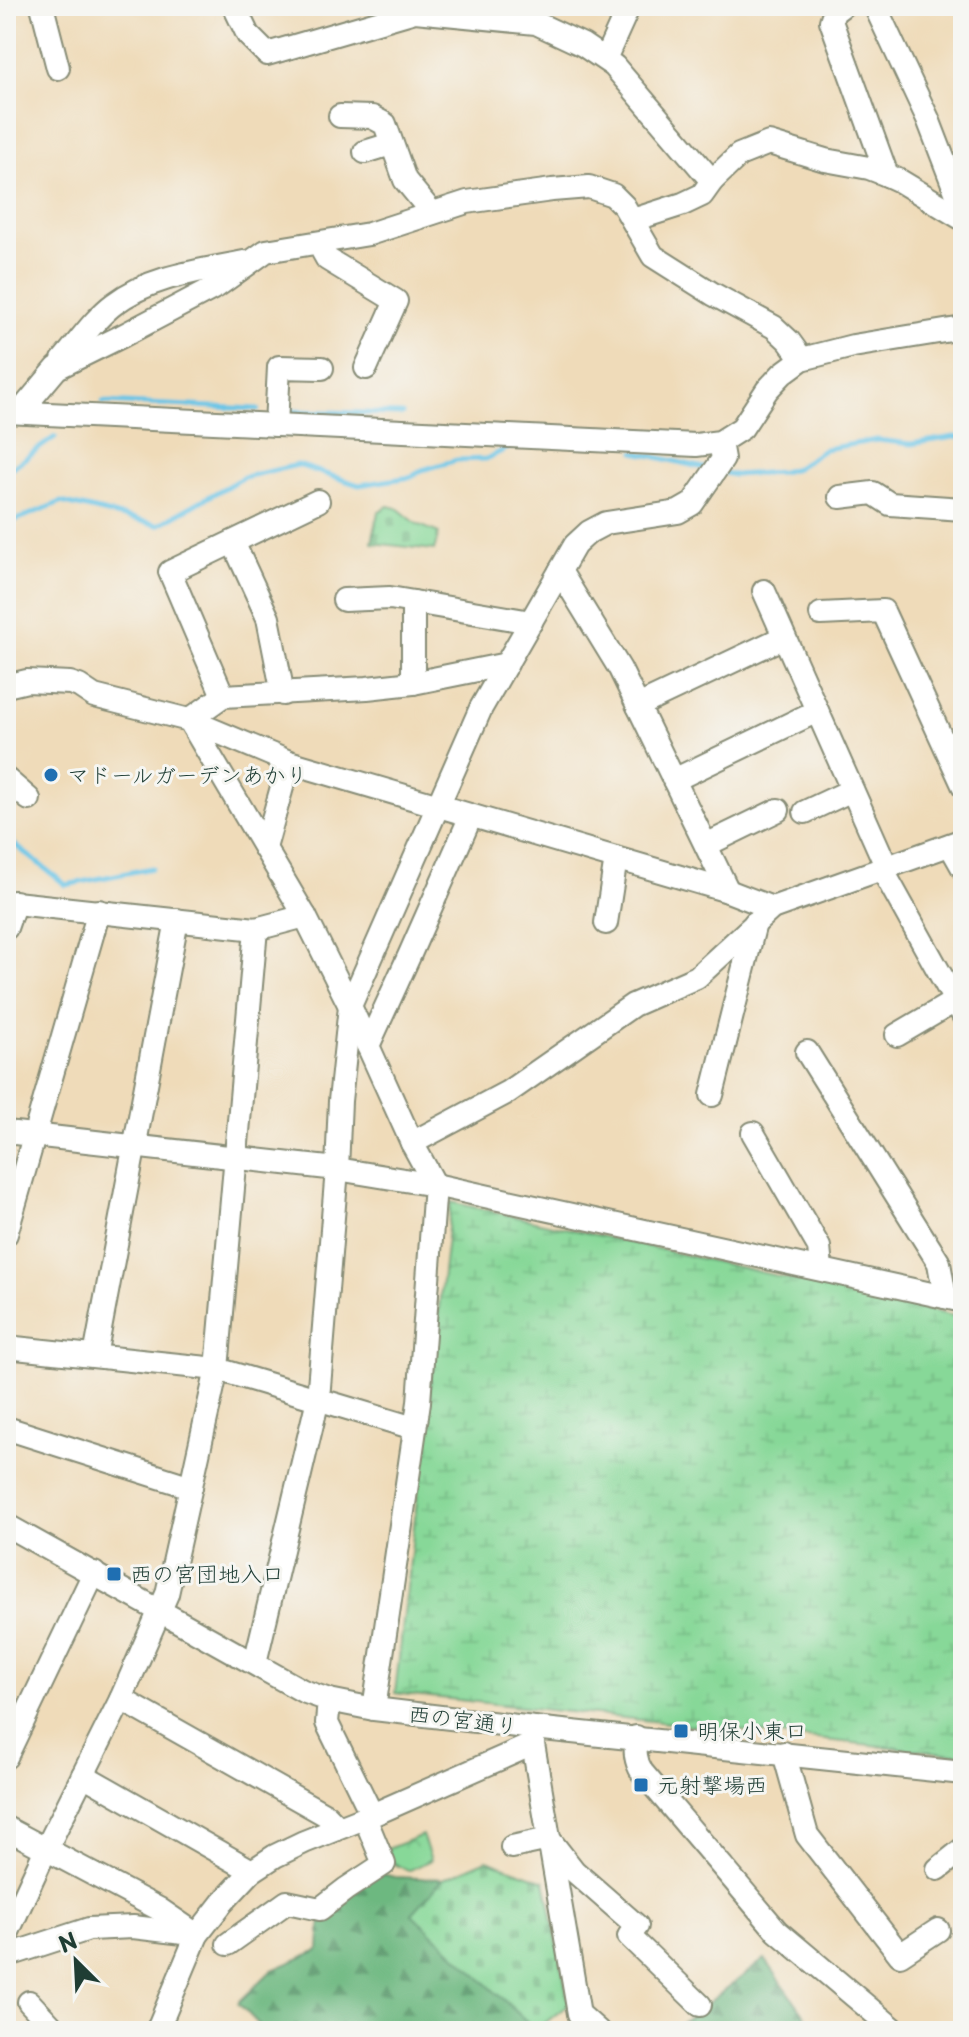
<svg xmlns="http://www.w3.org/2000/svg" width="969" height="2037" viewBox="0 0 969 2037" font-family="'Playpen Sans','Klee One',sans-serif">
<defs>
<pattern id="forest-firs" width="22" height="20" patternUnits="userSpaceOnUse" patternTransform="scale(2)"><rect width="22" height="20" fill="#6db880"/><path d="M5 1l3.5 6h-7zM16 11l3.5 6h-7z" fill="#59976a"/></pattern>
<pattern id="wetland-marsh" width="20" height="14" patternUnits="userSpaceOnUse" patternTransform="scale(2)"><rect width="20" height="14" fill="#87d898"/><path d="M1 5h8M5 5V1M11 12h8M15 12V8" fill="none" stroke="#74ba84"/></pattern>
<pattern id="cemetery-stones" width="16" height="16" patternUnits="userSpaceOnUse" patternTransform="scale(2)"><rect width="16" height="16" fill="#87d898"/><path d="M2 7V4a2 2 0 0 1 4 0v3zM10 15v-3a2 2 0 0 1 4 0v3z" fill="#74ba84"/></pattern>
<pattern id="park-crowns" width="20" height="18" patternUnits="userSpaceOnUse" patternTransform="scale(2)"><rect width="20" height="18" fill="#87d898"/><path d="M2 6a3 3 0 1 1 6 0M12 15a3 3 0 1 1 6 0" fill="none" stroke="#74ba84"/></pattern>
</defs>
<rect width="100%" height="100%" fill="#f6f6f2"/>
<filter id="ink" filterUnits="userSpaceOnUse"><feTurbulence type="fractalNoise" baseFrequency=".0125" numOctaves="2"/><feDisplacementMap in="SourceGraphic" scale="16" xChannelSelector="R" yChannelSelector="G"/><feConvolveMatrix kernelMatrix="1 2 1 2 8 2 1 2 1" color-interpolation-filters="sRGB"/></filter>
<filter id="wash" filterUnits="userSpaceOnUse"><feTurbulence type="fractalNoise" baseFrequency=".006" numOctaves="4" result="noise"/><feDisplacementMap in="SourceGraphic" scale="32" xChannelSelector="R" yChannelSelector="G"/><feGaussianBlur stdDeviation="1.8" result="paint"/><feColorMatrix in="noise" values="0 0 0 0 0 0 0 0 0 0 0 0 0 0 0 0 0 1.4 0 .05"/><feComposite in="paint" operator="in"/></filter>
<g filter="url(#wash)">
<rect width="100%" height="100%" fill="#efdbb9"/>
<!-- forest -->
<g fill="url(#forest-firs)" stroke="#467a5a" stroke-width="2">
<path d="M376,1872L394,1877L443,1879L412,1914L537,2031H265L238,2003L272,1970L319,1950L321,1918Z"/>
<path d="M765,1959L816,2031H672Z"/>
</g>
<!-- wetland -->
<path fill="url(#wetland-marsh)" stroke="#538a66" stroke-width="2" d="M451,1202L963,1318V1755L395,1693Z"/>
<!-- cemetery -->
<g fill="url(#cemetery-stones)" stroke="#538a66" stroke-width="2">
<path d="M388,506L397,508L417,524L439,533L434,550L372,543L378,512Z"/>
<path d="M487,1860L545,1881L569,2004L536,2030L412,1914L443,1879Z"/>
</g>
<!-- park -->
<path fill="url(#park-crowns)" stroke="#538a66" stroke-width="2" d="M422,1835L431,1860L408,1871L391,1862L387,1849Z"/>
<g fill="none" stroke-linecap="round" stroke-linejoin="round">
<!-- stream -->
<g stroke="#68c4e6" stroke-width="5">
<path d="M103,402L258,409"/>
<path d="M290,411L402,414"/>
<path d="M635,452L708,469"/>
<path d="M6,472L55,437"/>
<path d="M721,472L733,475L782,472L796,468L825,449L877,440L911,444L954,437L963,438"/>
<path d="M6,524L61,502L158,525L244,477L298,465L359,485L411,477L422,470L457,460L486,459L510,447H514"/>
<path d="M6,838L66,885L152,868"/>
</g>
</g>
</g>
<g filter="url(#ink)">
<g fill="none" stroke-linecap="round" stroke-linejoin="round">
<!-- minor casing -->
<g stroke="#878c76" stroke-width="26">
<g id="minor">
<path d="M42,6L58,68"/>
<path d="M234,6L248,35L267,54L415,11L536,23L583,45L614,66L712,181"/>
<path d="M842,6L834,12L831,21L887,175"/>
<path d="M875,6L928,119L963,210"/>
<path d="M605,59L629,6"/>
<path d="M340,116L372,117L385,124L405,180L432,213"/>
<path d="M365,152L391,144"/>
<path d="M633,220L683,204L702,195L712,181L739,155L769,143L825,160L869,168L887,175L900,181L963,219"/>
<path d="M318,243L327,259L396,301L366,368"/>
<path d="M63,360C78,343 95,318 114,304C151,276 199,271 244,262"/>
<path d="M6,412L696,445L720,442L742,428L767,390L783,373L802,359L853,346L963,328"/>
<path d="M20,412L57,368L122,336L217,286L266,251L369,234L467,202L552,190L589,187L613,195L624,206L653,256L713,294L774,327L789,341L802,359"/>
<path d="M276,425L279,367L322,368"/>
<path d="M840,497L873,493L890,504L963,509"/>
<path d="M233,542L268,618L283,694"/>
<path d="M560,571L620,669L728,891"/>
<path d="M764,591L887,868"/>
<path d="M344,600L390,598L531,622"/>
<path d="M821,614L883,611L963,785"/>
<path d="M413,683V602"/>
<path d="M6,686L27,681L70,683L79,686L94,696L189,720L305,916L350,1006L412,1143L435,1185L419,1402L374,1709"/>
<path d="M223,696L170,572L318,501"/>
<path d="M638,706L784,637"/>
<path d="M189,720L289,762L728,891L772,908"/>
<path d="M189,720L223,696L367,688L413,683L507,664"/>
<path d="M6,779L29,799"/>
<path d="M674,780L817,711"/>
<path d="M805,812L852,790"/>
<path d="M706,845L778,810"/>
<path d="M950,845L963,868"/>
<path d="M265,848L289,762"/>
<path d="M882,869L963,1015"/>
<path d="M6,902L256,929L305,916"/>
<path d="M606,923L616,858"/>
<path d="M6,928L15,902"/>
<path d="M897,1035L955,1001"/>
<path d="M368,1046L410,954L471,816"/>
<path d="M807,1052L939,1263L945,1297"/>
<path d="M712,1095L755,923"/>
<path d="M6,1132L337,1169L435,1185L963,1301"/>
<path d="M753,1133L819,1247L821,1269"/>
<path d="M412,1143L508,1092L633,1005L697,977L772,908L963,840"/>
<path d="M6,1234L99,911"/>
<path d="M6,1347L217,1369L414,1428"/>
<path d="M95,1356L177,920"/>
<path d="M6,1428L191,1487"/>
<path d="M6,1525L303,1691L329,1700L374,1709L534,1728L963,1773"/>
<path d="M255,1663L318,1399L337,1169L340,1101L350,1006L481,708L575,545L589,532L606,523L678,512L692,504L723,459L720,442"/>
<path d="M121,1699L326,1815L338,1827"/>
<path d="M329,1700L327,1723L372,1815"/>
<path d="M636,1737C635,1751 635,1761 642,1772L777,1931L896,2031"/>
<path d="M533,1744L579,2014L598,2031"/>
<path d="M784,1753L807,1835L900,1955L938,1930"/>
<path d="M6,1757L94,1573"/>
<path d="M83,1775L252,1871"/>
<path d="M6,1828L159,1909L197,1935"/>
<path d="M512,1847L549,1839L574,1871L637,1926L629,1936L700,2005"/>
<path d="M938,1869L963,1849"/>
<path d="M6,1936L46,1849L121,1699L167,1594L217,1369L256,929"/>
<path d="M228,1944L287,1902L320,1909L346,1889L384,1864L365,1818"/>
<path d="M6,1956L89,1929L133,1927L192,1934"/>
<path d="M29,2002L56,2031"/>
<path d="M157,2031L197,1935L222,1903L252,1871L275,1856L304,1842L372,1815L533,1744L534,1728"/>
</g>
</g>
<!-- minor -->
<use href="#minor" stroke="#fff" stroke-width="22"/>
</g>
</g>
<!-- markers -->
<g fill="#1f6fb2" stroke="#f6f6f2" stroke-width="3">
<circle cx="51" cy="775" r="8"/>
<rect x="106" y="1566" width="16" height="16" rx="4"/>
<rect x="673" y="1723" width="16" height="16" rx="4"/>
<rect x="633" y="1777" width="16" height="16" rx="4"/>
</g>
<g text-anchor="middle" stroke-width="6" stroke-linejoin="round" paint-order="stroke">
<!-- poi labels -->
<g font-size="22" fill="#1f3d34" stroke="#f6f6f2" text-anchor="start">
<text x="67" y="783">マドールガーデンあかり</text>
<text x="130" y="1582">西の宮団地入口</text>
<text x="697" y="1739">明保小東口</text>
<text x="657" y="1793">元射撃場西</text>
</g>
<!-- street labels -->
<g font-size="22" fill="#1f3d34" stroke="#f6f6f2">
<text transform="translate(463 1720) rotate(7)" y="8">西の宮通り</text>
</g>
</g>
<!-- margin -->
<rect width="969" height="2037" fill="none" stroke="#f6f6f2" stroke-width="32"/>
<!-- north arrow -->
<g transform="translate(76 1961) rotate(336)" stroke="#f6f6f2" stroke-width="6" paint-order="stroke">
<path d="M0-6L14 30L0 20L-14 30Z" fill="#1f3d34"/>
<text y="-12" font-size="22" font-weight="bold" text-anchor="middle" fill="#1f3d34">N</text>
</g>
</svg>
